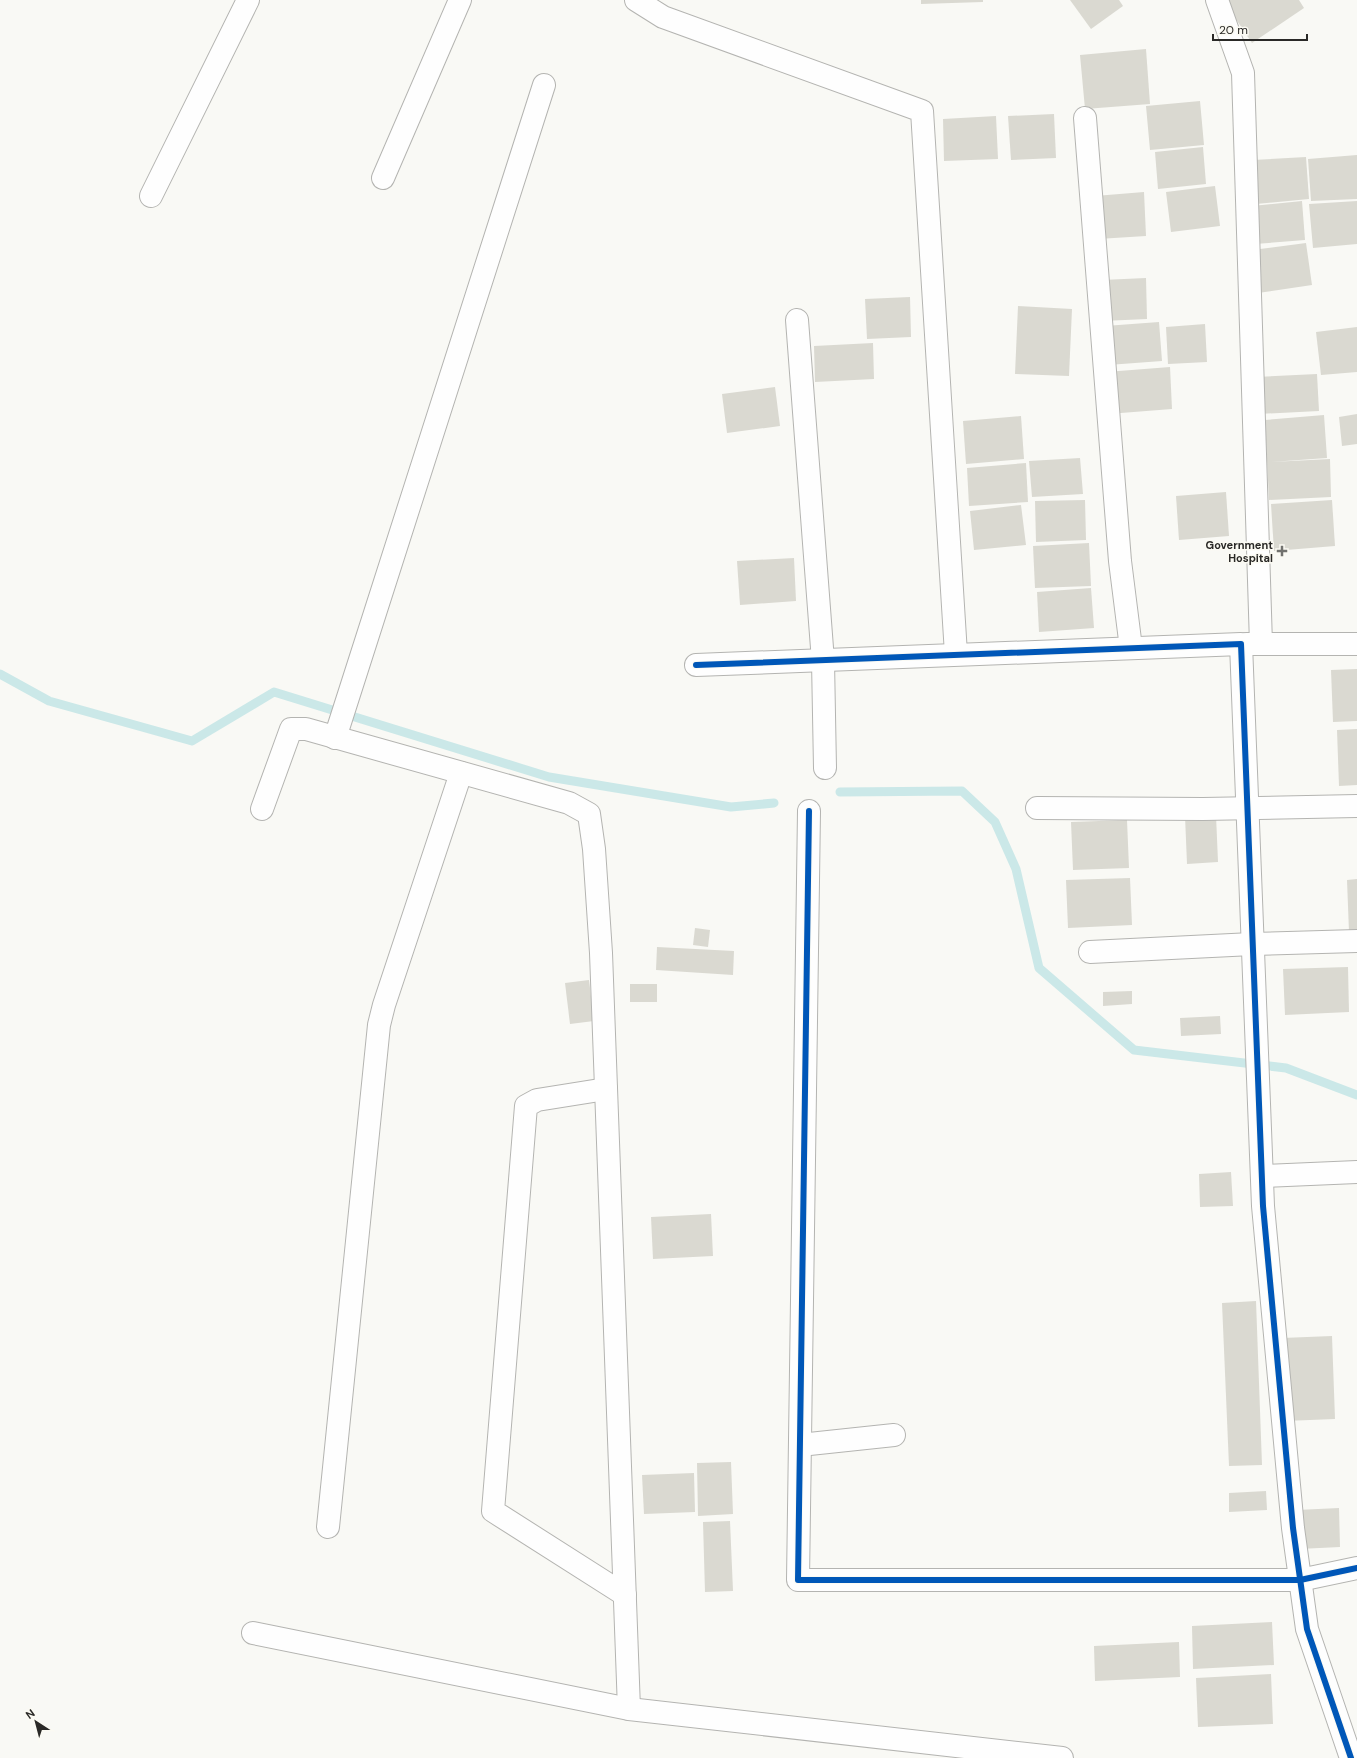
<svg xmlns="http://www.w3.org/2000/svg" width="1357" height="1758" viewBox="0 0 1357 1758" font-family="'DM Sans',sans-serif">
<rect width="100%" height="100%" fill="#f9f9f5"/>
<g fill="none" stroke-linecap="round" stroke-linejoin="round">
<!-- stream -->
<g stroke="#cbe8e8" stroke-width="9">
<path d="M0,674L49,701L192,741L274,692L549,777L731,807L774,803"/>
<path d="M840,792L962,791L995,822L1016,869L1039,968L1134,1050L1286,1068L1357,1095"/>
</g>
</g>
<!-- building -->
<g fill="#dad9d1">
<path d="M921,0H983V2L921,4Z"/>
<path d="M1070,0H1119L1123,6L1091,29Z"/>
<path d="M1223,0H1299L1304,8L1252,43Z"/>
<path d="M1146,49L1150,104L1085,109L1080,55Z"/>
<path d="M1200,101L1204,145L1150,150L1146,106Z"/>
<path d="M1054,114L1056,158L1011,160L1008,116Z"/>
<path d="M996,116L998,159L944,161L943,119Z"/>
<path d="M1203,147L1206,184L1158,189L1155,152Z"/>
<path d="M1357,155V199L1311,201L1308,159Z"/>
<path d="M1306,157L1309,199L1256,204L1253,160Z"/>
<path d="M1215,186L1220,226L1171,232L1166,192Z"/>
<path d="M1144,192L1146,236L1098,239L1095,196Z"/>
<path d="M1302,201L1305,240L1255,244L1252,206Z"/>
<path d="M1357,201V244L1313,248L1309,204Z"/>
<path d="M1306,243L1312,285L1258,293L1252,250Z"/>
<path d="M1146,278L1147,319L1103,321L1102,280Z"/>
<path d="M910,297L911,337L867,339L865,299Z"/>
<path d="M1018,306L1072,309L1069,376L1015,374Z"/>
<path d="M1159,322L1162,361L1108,365L1105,326Z"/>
<path d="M1205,324L1207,362L1168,364L1166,327Z"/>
<path d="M1357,327V372L1321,375L1316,332Z"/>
<path d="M873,343L874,379L815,382L814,346Z"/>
<path d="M1170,367L1172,409L1108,414L1106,372Z"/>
<path d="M1317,374L1319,411L1258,414L1256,377Z"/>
<path d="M775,387L780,426L727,433L722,394Z"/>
<path d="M1357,414V444L1342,446L1339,417Z"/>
<path d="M1324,415L1327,458L1271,462L1330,459L1331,497L1269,500L1265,420Z"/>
<path d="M1021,416L1024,459L966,464L963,421Z"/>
<path d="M1080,458L1083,494L1032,497L1029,461Z"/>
<path d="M1026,463L1028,502L969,506L967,468Z"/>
<path d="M1226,492L1229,536L1179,540L1176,496Z"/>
<path d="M1085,500L1086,540L1036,542L1035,501Z"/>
<path d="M1332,500L1335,546L1274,551L1271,504Z"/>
<path d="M1021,505L1026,545L974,550L970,511Z"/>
<path d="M1089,543L1091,586L1035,588L1033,546Z"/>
<path d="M794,558L796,601L740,605L737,561Z"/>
<path d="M1091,588L1094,628L1039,632L1037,592Z"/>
<path d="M1357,669V721L1333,722L1331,670Z"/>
<path d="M1357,729V785L1339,786L1337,730Z"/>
<path d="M1216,815L1218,862L1187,864L1185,816Z"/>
<path d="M1127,820L1129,868L1073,870L1071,822Z"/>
<path d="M1130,878L1132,925L1068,928L1066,880Z"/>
<path d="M1357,879V932H1349L1347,880Z"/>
<path d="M695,928L710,930L708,947L693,945Z"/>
<path d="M657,947L734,951L733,975L656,970Z"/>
<path d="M1348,967L1349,1012L1285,1015L1283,969Z"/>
<path d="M589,980L594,1021L570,1024L565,983Z"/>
<rect x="630" y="984" width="27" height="18"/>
<path d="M1132,991V1004L1103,1006V992Z"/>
<path d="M1220,1016L1221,1034L1181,1036L1180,1018Z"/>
<path d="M1231,1172L1233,1206L1200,1207L1199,1174Z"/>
<path d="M711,1214L713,1256L653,1259L651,1217Z"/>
<path d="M1256,1301L1262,1465L1229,1466L1222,1303Z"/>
<path d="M1332,1336L1335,1419L1285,1421L1282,1338Z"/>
<path d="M731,1462L733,1514L698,1516L697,1463Z"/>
<path d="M694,1473L695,1512L644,1514L642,1475Z"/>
<path d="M1266,1491L1267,1510L1229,1512V1493Z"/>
<path d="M1339,1508L1340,1547L1299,1549L1297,1510Z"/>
<path d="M730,1521L733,1591L705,1592L703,1522Z"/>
<path d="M1272,1622L1274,1665L1193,1669L1192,1626Z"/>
<path d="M1179,1642L1180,1677L1095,1681L1094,1646Z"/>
<path d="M1271,1674L1273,1724L1198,1727L1196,1678Z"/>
</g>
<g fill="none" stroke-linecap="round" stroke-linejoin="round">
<!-- minor casing -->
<g stroke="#b4b4b1" stroke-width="24">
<g id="minor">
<path d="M636,0L663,17L922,111L956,654"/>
<path d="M1217,0L1243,73L1261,644"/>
<path d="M1085,118L1120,561L1131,648"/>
<path d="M383,178L460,0"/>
<path d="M151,196L248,0"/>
<path d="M797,320L823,661L825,768"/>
<path d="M1246,644H1357"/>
<path d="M696,665L1241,644L1263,1206L1293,1528L1307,1629L1351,1758"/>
<path d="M335,738L544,85"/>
<path d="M1037,808L1203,809L1357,806"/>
<path d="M262,809L291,729H306L569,803L589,814L594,849L601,953L629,1709"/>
<path d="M809,811L798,1580H1300L1357,1568"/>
<path d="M1090,952L1252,944L1357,941"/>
<path d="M606,1089L537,1100L526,1106L493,1511L625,1595"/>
<path d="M1262,1176L1357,1172"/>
<path d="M800,1445L894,1435"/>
<path d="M328,1527L379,1025L384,1005L461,773"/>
<path d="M253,1633L629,1709L1062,1758"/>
</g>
</g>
<!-- minor -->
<use href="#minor" stroke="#fefefe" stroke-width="22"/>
<!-- cycleway casing -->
<g stroke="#fbfaf3" stroke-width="8">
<g id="cycleway">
<path d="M696,665L1241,644L1263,1206L1293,1528L1307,1629L1351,1758"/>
<path d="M809,811L798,1580H1300L1357,1568"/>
</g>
</g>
<!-- cycleway -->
<use href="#cycleway" stroke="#0057b8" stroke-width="6"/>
</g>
<!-- markers -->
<path fill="#72726f" stroke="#fbfaf3" stroke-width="1.5" d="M1280 545h4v4h4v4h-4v4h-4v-4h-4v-4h4z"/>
<g text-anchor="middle" stroke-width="3" stroke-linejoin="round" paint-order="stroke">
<!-- poi labels -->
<g font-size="11" font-weight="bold" fill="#2a2927" stroke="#fbfaf3" text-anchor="end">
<text x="1273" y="549">Government<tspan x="1273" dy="13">Hospital</tspan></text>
</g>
</g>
<!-- north arrow -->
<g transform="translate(36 1722) rotate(324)" stroke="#fbfaf3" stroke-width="3" paint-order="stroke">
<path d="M0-3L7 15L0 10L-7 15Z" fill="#2a2927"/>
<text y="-6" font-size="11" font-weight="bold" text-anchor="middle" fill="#2a2927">N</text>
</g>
<!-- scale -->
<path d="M1213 34v6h94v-6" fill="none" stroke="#2a2927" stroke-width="2"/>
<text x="1219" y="34" font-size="12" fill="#2a2927" stroke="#fbfaf3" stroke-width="3" paint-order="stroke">20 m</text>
</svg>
